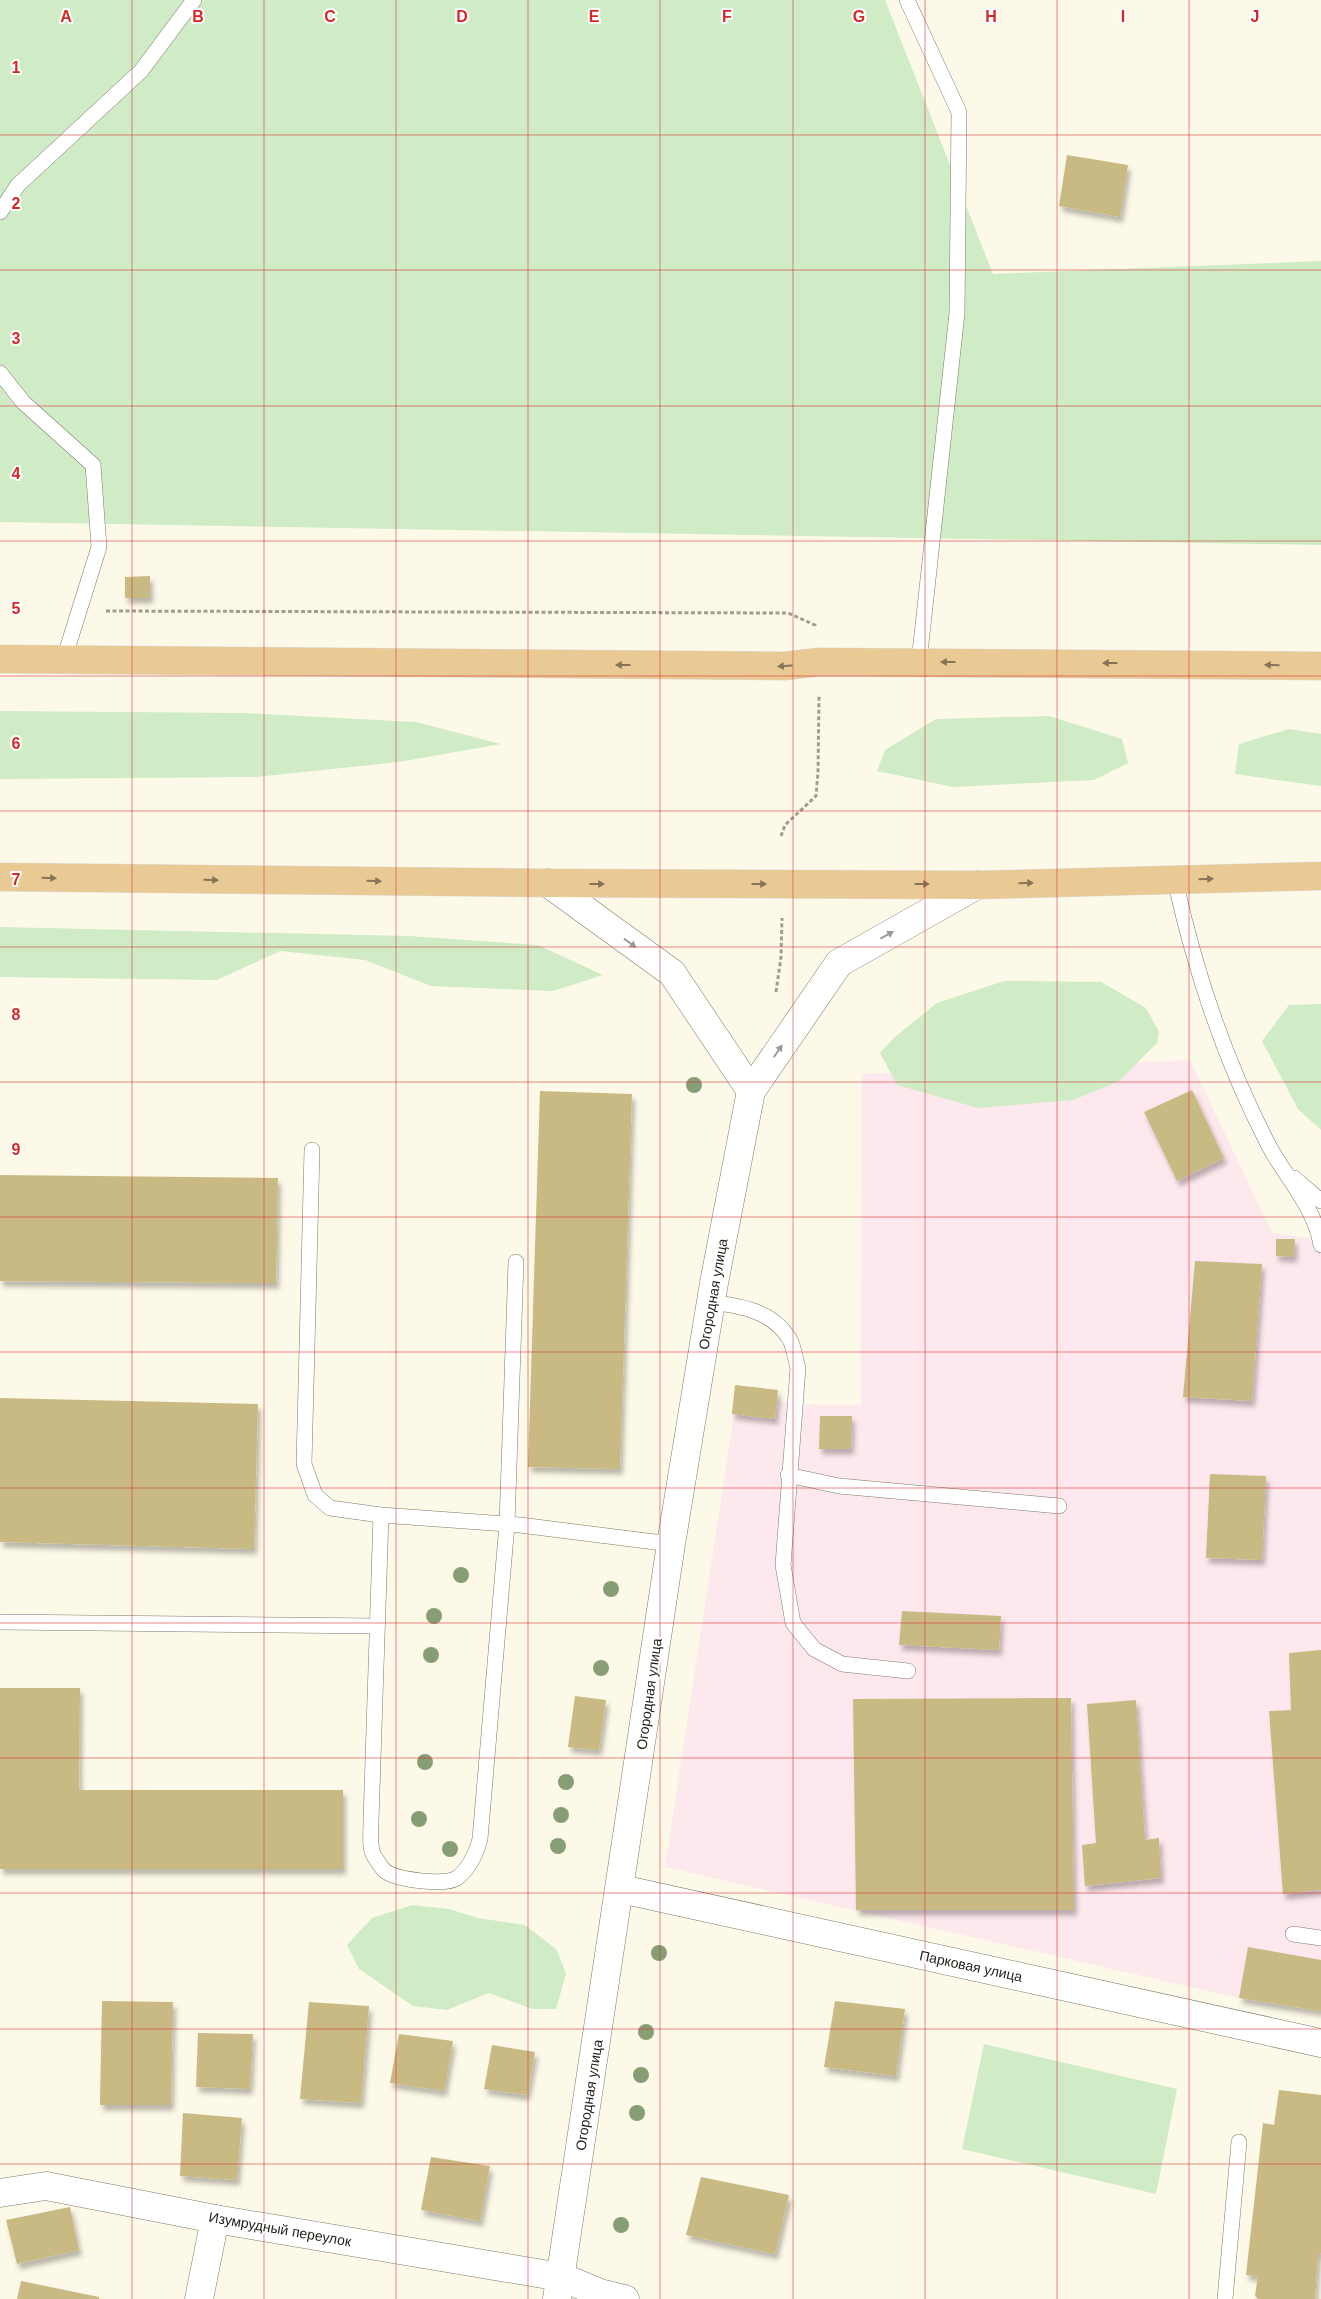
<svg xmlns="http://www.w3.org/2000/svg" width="1321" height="2299" viewBox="0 0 1321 2299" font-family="Arial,sans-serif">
<defs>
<filter id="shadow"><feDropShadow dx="3" dy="5.5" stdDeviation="2.5" flood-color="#0004"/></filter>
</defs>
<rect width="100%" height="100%" fill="#fdf9e8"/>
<!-- industrial -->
<path fill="#fde8ed" d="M1190,1060L1272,1233L1321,1240V2011L1239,1998L665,1867L734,1415L732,1414L735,1385L778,1390L777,1402L820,1405H861L862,1074Z"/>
<!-- green -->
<g fill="#cfecc6">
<path d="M0,0H885L993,274L1321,261V545L0,522Z"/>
<path d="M0,711L244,713L416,722L501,744L399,762L256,777L0,779Z"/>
<path d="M1049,716L1122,739L1128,763L1094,780L953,787L877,771L885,750L936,719Z"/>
<path d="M1289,729L1321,734V786L1235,774L1239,744Z"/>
<path d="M0,927L409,936L538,945L603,975L553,991L431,986L365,960L280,951L217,980L0,977Z"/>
<path d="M1004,981L1101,982L1146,1008L1159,1032L1157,1043L1118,1082L1073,1100L978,1108L897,1085L880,1053L896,1036L937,1003Z"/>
<path d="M1321,1004V1130L1298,1109L1262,1041L1289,1005Z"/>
<path d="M412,1905L449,1909L478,1918L525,1925L557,1950L566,1974L556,2009H532L489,1993L447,2010L413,2006L359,1969L347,1945L372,1918Z"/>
<path d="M984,2044L1177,2089L1156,2194L962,2149Z"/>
</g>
<!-- building -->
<g fill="#c9ba84" filter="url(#shadow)">
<path d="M1067,155L1128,165L1120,217L1059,206Z"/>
<path d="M150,576V598H125V577Z"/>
<path d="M1192,1090L1224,1158L1177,1181L1144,1112Z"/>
<path d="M540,1091L632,1094L620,1469L528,1467Z"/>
<path d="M0,1175L278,1178L276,1283L0,1281Z"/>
<path d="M1276,1239H1295L1294,1257L1276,1256Z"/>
<path d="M1195,1261L1262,1264L1252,1401L1183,1397Z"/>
<path d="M735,1385L778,1390L775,1419L732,1414Z"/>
<path d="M0,1398L258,1404L254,1549L0,1542Z"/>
<path d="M820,1416H852L851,1449H819Z"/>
<path d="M1210,1474L1266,1476L1262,1560L1206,1558Z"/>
<path d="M902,1611L1001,1616L999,1650L899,1645Z"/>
<path d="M1321,1650V1890L1283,1894L1269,1711L1291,1710L1289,1653Z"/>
<path d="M0,1688H80L79,1790H343V1869H0Z"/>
<path d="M575,1696L606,1700L599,1750L568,1747Z"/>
<path d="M1071,1698L1074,1910H856L853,1699Z"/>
<path d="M1136,1700L1145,1840L1159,1838L1161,1878L1085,1886L1082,1845L1096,1843L1087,1704Z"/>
<path d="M1248,1947L1321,1960V2011L1239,1998Z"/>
<path d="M102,2001L173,2002L171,2105H100Z"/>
<path d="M835,2001L905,2009L896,2076L824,2067Z"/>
<path d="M309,2002L369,2006L361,2103L300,2099Z"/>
<path d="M198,2033L253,2034L250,2089L196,2087Z"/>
<path d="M399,2034L453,2041L444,2091L390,2083Z"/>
<path d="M492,2045L535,2052L527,2095L484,2089Z"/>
<path d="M1279,2090L1321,2095V2253L1318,2255L1315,2299H1258L1255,2296L1258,2276L1246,2275L1263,2123L1274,2125Z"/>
<path d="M183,2113L242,2118L237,2180L180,2176Z"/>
<path d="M431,2157L490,2166L480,2221L421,2210Z"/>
<path d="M701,2177L789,2195L775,2254L686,2235Z"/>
<path d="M70,2207L79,2250L17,2264L6,2220Z"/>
<path d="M21,2281L99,2297V2299H17Z"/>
</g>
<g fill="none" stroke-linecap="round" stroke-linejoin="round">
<!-- service casing -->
<g stroke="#7d7a6b" stroke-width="16">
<g id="service">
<path d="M907,0L959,112L957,313L919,662"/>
<path d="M0,212L18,185L141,71L194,0"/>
<path d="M0,373L23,402L93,465L99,547L64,659"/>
<path d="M1175,880C1195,971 1225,1061 1268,1144C1285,1177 1315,1207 1321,1245"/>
<path d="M312,1150L304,1464L315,1495L330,1508L381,1515L520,1525L671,1544"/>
<path d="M1294,1178L1321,1201"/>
<path d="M711,1302C740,1306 771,1310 789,1338C794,1346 795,1359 798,1368L783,1565L793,1623L814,1649L842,1664L908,1671"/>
<path d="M788,1475L839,1486L1059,1506"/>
<path d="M381,1515L371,1821C371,1831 369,1848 374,1856C377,1860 381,1868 385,1871C397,1880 445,1886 457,1878C470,1868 476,1854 480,1839L507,1524L516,1262"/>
<path d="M0,1622L377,1626"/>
<path d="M1293,1934L1321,1938"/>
<path d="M1225,2299L1239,2142"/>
</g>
</g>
<!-- minor casing -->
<g stroke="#7d7a6b" stroke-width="29">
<g id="minor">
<path d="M548,883L672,973L751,1091"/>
<path d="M621,1889L1321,2043"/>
<path d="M0,2193L46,2186L215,2219L561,2277L600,2293L625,2299"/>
<path d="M199,2299L215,2219"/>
<path d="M557,2299L671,1544L714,1283L751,1091L839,963L977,885"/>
</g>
</g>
<!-- trunk casing -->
<g stroke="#dbdbda" stroke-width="29">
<g id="trunk">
<path d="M0,659L784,666L820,662L1321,666"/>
<path d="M0,877L548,883L977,885L1321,876"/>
</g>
</g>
<!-- path -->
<g stroke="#a19e91" stroke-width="3" stroke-dasharray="4 2.5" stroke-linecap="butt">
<path d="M106,611L788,613L815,625L816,628"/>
<path d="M781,836L785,825L816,796L818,773L819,696"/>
<path d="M776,992L781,957L782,918"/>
</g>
<!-- service -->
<use href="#service" stroke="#fff" stroke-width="15"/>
<!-- minor -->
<use href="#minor" stroke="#fff" stroke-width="28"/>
<!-- trunk -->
<use href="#trunk" stroke="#eaca94" stroke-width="28"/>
</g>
<!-- trees -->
<g fill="#879e74">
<circle cx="694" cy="1085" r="8"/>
<circle cx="461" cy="1575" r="8"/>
<circle cx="611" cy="1589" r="8"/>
<circle cx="434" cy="1616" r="8"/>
<circle cx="431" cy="1655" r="8"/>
<circle cx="601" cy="1668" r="8"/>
<circle cx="425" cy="1762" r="8"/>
<circle cx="566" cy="1782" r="8"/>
<circle cx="561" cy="1815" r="8"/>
<circle cx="419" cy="1819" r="8"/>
<circle cx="558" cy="1846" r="8"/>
<circle cx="450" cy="1849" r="8"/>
<circle cx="659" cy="1953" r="8"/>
<circle cx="646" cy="2032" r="8"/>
<circle cx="641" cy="2075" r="8"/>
<circle cx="637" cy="2113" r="8"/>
<circle cx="621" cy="2225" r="8"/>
</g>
<!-- one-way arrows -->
<defs><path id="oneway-solid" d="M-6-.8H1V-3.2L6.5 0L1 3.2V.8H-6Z" transform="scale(1.25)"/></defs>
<g fill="#857456">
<use href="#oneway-solid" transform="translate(948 662) rotate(-180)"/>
<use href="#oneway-solid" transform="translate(1110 663) rotate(-180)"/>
<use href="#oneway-solid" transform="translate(623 665) rotate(-180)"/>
<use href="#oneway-solid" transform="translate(1272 665) rotate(-179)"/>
<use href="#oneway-solid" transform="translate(785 666) rotate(176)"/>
<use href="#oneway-solid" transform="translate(49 878) rotate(1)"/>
<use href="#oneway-solid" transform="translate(1206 879) rotate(-2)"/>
<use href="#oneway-solid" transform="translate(211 880) rotate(1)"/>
<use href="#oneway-solid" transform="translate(374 881) rotate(1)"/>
<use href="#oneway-solid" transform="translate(1026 883) rotate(-1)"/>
<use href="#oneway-solid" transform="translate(597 884)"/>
<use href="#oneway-solid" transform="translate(759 884)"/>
<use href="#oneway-solid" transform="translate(922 884)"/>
</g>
<g fill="#9b9a97">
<use href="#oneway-solid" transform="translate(887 935) rotate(-29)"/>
<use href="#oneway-solid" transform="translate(630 943) rotate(36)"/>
<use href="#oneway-solid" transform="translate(778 1051) rotate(-56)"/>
</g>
<!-- grid -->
<path fill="none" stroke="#d62828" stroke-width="1" stroke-opacity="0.55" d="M132,0V2299M264,0V2299M396,0V2299M528,0V2299M660,0V2299M793,0V2299M925,0V2299M1057,0V2299M1189,0V2299M0,135H1321M0,270H1321M0,406H1321M0,541H1321M0,676H1321M0,811H1321M0,947H1321M0,1082H1321M0,1217H1321M0,1352H1321M0,1488H1321M0,1623H1321M0,1758H1321M0,1893H1321M0,2029H1321M0,2164H1321"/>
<g text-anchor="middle" stroke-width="4" stroke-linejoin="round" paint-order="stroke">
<!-- street labels -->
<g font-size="14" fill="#201e18" stroke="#fff">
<text transform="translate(713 1294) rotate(-80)" y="5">Огородная улица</text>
<text transform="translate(649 1694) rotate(-82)" y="5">Огородная улица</text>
<text transform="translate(971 1966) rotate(12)" y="5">Парковая улица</text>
<text transform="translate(589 2095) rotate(-81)" y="5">Огородная улица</text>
<text transform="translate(280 2229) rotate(10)" y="5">Изумрудный переулок</text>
</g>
</g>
<g font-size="16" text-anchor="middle" font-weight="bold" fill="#d62828" stroke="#fff" stroke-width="4" stroke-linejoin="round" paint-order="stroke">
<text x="66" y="22">A</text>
<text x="198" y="22">B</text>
<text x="330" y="22">C</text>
<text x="462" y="22">D</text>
<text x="594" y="22">E</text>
<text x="727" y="22">F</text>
<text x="859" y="22">G</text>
<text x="991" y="22">H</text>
<text x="1123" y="22">I</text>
<text x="1255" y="22">J</text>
<text x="16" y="73">1</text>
<text x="16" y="209">2</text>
<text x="16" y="344">3</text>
<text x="16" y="479">4</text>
<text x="16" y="614">5</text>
<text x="16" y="749">6</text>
<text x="16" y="885">7</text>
<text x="16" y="1020">8</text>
<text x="16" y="1155">9</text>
</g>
</svg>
